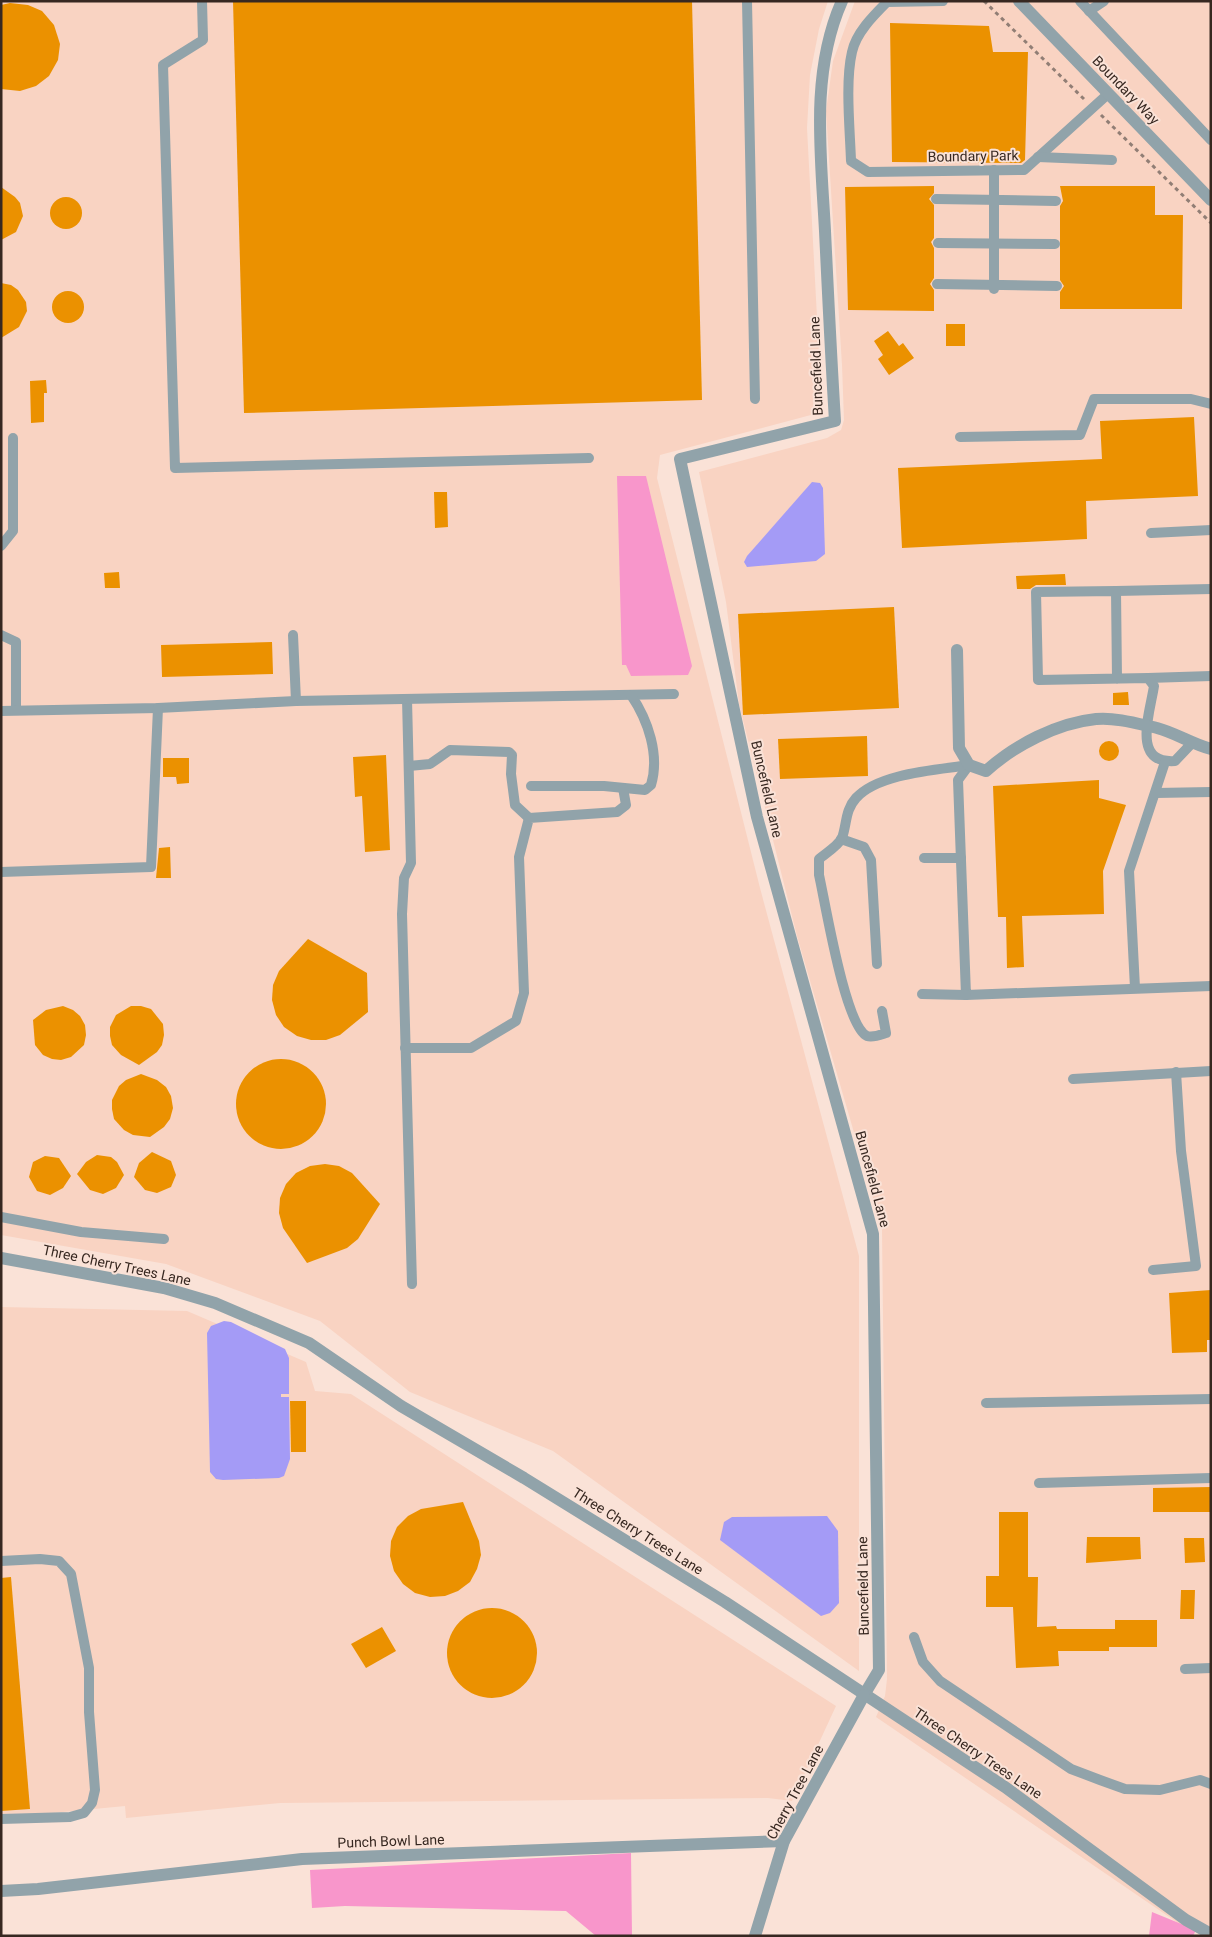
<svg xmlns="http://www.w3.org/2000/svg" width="1212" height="1937" viewBox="0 0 1212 1937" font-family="Roboto,sans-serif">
<rect width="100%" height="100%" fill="#fae2d7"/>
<!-- built -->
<g fill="#f9d3c2">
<path d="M1,1H828L819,29L810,75L807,128L822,412L660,455L657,478L760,888L859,1256V1671L553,1451L410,1392L320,1321L166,1264L1,1235Z"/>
<path d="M855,1H1211V1933L1181,1925L876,1717L885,1696L887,1679L882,1229L797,936L739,704L726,602L699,472L827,438L841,430L844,420L842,365L826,111L833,61Z"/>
<path d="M1,1307L187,1311L306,1362L315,1391L351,1394L836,1706L792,1801L768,1798L280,1803L126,1818L125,1806L1,1818Z"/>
</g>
<!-- green -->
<g fill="#f896cb">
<path d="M617,476H646L692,666L688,675L631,676L626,665H622Z"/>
<path d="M631,1853L632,1936H596L566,1911L345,1906L312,1908L310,1870Z"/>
<path d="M1152,1912L1196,1930L1193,1936H1149Z"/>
</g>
<!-- water -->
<g fill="#a49bf6">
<path d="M812,482L820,483L823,488L825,554L816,561L747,567L744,562L747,556Z"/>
<path d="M224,1321L231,1322L285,1349L289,1358V1394H281V1397H289L290,1459L284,1476L279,1478L223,1480L216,1479L210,1472L207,1333L211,1326Z"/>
<path d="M827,1516L838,1531L839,1603L830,1613L821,1616L720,1540L724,1522L732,1517Z"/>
</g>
<!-- building -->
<g fill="#eb9100">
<path d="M233,1H692L702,400L244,413Z"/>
<path d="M10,3L28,5L42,11L54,25L60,44L58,60L49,76L36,86L20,91L1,89V5Z"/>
<path d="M890,23L989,26L993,52H1028L1025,160L1021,163H1011L892,162Z"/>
<path d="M934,186V193L929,199L934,205V238L931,242L934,248V278L930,284L934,290V311L848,310L845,187Z"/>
<path d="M1060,186H1155V215H1183L1182,309H1060V292L1064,286L1060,280V206L1063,201Z"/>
<path d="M1,187L15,197L20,203L23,216L16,232L1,240Z"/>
<circle cx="66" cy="213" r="16"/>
<path d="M1,283L11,285L18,290L26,302L27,311L19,327L1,338Z"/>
<circle cx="68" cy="307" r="16"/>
<rect x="946" y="324" width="19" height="22"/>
<path d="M888,331L899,346L903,343L914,358L889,375L878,359L883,355L874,341Z"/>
<path d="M46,380L47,393H44V422L31,423L30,381Z"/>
<path d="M1194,417L1198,496L1086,501L1087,539L902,548L898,468L1102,459L1100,421Z"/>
<path d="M434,492H447L448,527L435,528Z"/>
<path d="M119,572L120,588H105L104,573Z"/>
<path d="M1065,574L1066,585H1036L1030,589H1017L1016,576Z"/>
<path d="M894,607L899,708L743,715L738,614Z"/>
<path d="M272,642L273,674L162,677L161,645Z"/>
<path d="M1128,692L1129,705H1113V693Z"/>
<path d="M867,736L868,776L780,779L778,739Z"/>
<circle cx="1109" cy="751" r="10"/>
<path d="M386,755L390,850L365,852L362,796L355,797L353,757Z"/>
<path d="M163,758H189V783L177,784L176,777H163Z"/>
<path d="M1099,780V798L1126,805L1103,871L1104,914L1022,916L1024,967L1007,968L1006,917H998L993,786Z"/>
<path d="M170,847L171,878H156L159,848Z"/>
<path d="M308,939L367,973L368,1012L340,1035L326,1040H311L297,1036L284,1027L276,1015L272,1000L273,985L279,971Z"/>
<path d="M63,1006L73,1010L80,1016L85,1025L86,1035L84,1045L71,1057L61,1060L52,1059L43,1055L35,1045L33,1020L46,1010Z"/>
<path d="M131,1006H141L151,1009L163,1024L164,1035L162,1045L157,1052L139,1065L121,1055L112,1045L110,1036V1027L116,1015Z"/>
<circle cx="281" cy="1104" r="45"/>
<path d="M141,1074L157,1080L166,1087L171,1096L173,1108L170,1119L164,1127L150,1137L133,1135L124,1130L114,1119L112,1109V1100L119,1086L126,1080Z"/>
<path d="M152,1152L171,1161L176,1175L171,1187L157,1193L145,1190L134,1177L139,1163Z"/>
<path d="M97,1155L111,1157L117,1162L124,1175L116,1188L103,1194L90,1190L77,1174L86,1162Z"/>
<path d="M45,1156L59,1158L71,1176L63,1188L50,1195L37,1191L29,1177L33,1162Z"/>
<path d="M325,1164L339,1166L352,1173L380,1204L358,1239L347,1248L307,1263L283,1228L279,1213L280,1198L286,1184L296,1173L310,1166Z"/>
<path d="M1211,1290V1340H1207V1352L1172,1353L1169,1293Z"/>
<path d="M290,1401H306V1452H291Z"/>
<path d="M1211,1487V1512H1153V1488Z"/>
<path d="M463,1502L479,1541L481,1555L477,1569L470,1582L458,1591L445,1596L430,1597L415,1593L403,1584L394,1571L390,1556L391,1541L397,1527L408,1516L421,1509Z"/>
<path d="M999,1512H1028V1577H1038L1037,1627L1056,1626L1057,1629H1115V1620H1157V1647H1109V1651H1058L1059,1666L1016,1668L1013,1607H986V1576H999Z"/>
<path d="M1087,1537H1140L1141,1559L1086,1563Z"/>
<path d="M1184,1538H1204L1205,1562L1185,1563Z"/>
<path d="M11,1577L30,1809L1,1811V1578Z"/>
<path d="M1181,1590H1195L1194,1619H1180Z"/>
<circle cx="492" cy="1653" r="45"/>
<path d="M382,1627L396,1651L366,1668L351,1644Z"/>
</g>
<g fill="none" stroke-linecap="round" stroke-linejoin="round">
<!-- path -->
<g stroke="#917e75" stroke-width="3" stroke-dasharray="4 4" stroke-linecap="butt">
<path d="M984,1L1085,100"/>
<path d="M1101,115L1211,223"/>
</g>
<!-- service -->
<g stroke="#91a3aa" stroke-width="10">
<path d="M202,1L203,40L163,65L175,468L589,458"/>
<path d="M747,1L755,399"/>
<path d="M943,1L887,2C873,16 856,33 852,52C845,82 850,130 851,161L868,172L1024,170L1108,94"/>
<path d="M1080,1L1211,140"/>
<path d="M1089,11L1104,1"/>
<path d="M1038,157L1112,160"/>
<path d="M936,199L1056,201"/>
<path d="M938,243L1055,244"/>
<path d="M937,284L1057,286"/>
<path d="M994,289V170"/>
<path d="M960,437L1080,435L1094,399H1191L1211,404"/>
<path d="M1151,533L1211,530"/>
<path d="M1,546L13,531V438"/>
<path d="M1116,591L1211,589"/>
<path d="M1,635L16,642V710"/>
<path d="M293,635L296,701"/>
<path d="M1148,678L1211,676"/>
<path d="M1117,679L1116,591L1036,592L1038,680L1148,678L1154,686C1150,713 1131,764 1175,761L1193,742"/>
<path d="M407,699L411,863L404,878L402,914L412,1284"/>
<path d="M1,711L158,708L296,701L674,694"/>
<path d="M969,765L958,780L966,995L1211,986"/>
<path d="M409,766L430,764L450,750L509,752L512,755L511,774L515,805L529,818"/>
<path d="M531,786H604L645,790L651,785C660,755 648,720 631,695"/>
<path d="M1156,793L1211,792"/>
<path d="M841,839L864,847L871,860L877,964"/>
<path d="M924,858H961"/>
<path d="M1,872L151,867L158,708"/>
<path d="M1135,988L1129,871L1165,762"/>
<path d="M922,994L966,995"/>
<path d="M882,1011L886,1033C880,1035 873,1038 867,1036C845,1026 825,901 819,875V859C826,853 838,846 842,838C847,824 845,810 856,798C879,773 937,770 969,765"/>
<path d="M405,1048H471L516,1021L524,993L519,857L529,818L617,812L626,805L623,788"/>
<path d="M1073,1079L1211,1071"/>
<path d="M1,1217L81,1232L164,1239"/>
<path d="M1153,1270L1196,1266L1181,1151L1176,1072"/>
<path d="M986,1403L1211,1399"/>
<path d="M1039,1483L1211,1478"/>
<path d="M1,1561L40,1559L59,1561L71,1574L89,1668V1712L95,1790L92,1803L84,1813L70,1817L1,1819"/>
<path d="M914,1637L923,1662L940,1681L1071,1769L1100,1780L1125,1789L1160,1790L1200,1780L1211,1784"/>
<path d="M1185,1669L1211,1668"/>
</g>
<!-- minor -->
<g stroke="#91a3aa" stroke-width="12">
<path d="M842,1C810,73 821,154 825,231C828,294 831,357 835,421L680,459L757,817L873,1234L879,1670L864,1695"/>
<path d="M957,650L959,748L969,765L986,771C1015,745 1057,723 1096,719C1115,717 1139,724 1157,728C1176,733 1192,744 1211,749"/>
</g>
<!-- tertiary -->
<g stroke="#91a3aa" stroke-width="12">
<path d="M1019,1L1211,200"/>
<path d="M1,1258L164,1288L215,1303L309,1343L401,1406L524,1478L725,1602L1005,1787L1186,1920L1211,1934"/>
<path d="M1,1891L38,1889L302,1859L784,1841"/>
<path d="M755,1936L784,1841L864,1695"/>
</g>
</g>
<g text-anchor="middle" stroke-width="4" stroke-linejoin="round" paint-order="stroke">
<!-- street labels -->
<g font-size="14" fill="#372821" stroke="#fae2d7">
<text transform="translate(1126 90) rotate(46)" y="5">Boundary Way</text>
<text transform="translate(973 156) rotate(-1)" y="5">Boundary Park</text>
<text transform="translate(816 366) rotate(-92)" y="5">Buncefield Lane</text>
<text transform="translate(767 789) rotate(77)" y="5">Buncefield Lane</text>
<text transform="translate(873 1179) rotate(75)" y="5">Buncefield Lane</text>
<text transform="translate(117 1265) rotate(12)" y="5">Three Cherry Trees Lane</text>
<text transform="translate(638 1531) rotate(32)" y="5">Three Cherry Trees Lane</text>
<text transform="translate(863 1586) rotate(-91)" y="5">Buncefield Lane</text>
<text transform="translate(978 1753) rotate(34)" y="5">Three Cherry Trees Lane</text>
<text transform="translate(795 1792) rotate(-62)" y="5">Cherry Tree Lane</text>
<text transform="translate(391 1841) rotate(-2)" y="5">Punch Bowl Lane</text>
</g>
</g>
<!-- border -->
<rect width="1212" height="1937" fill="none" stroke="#372821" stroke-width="5"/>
</svg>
